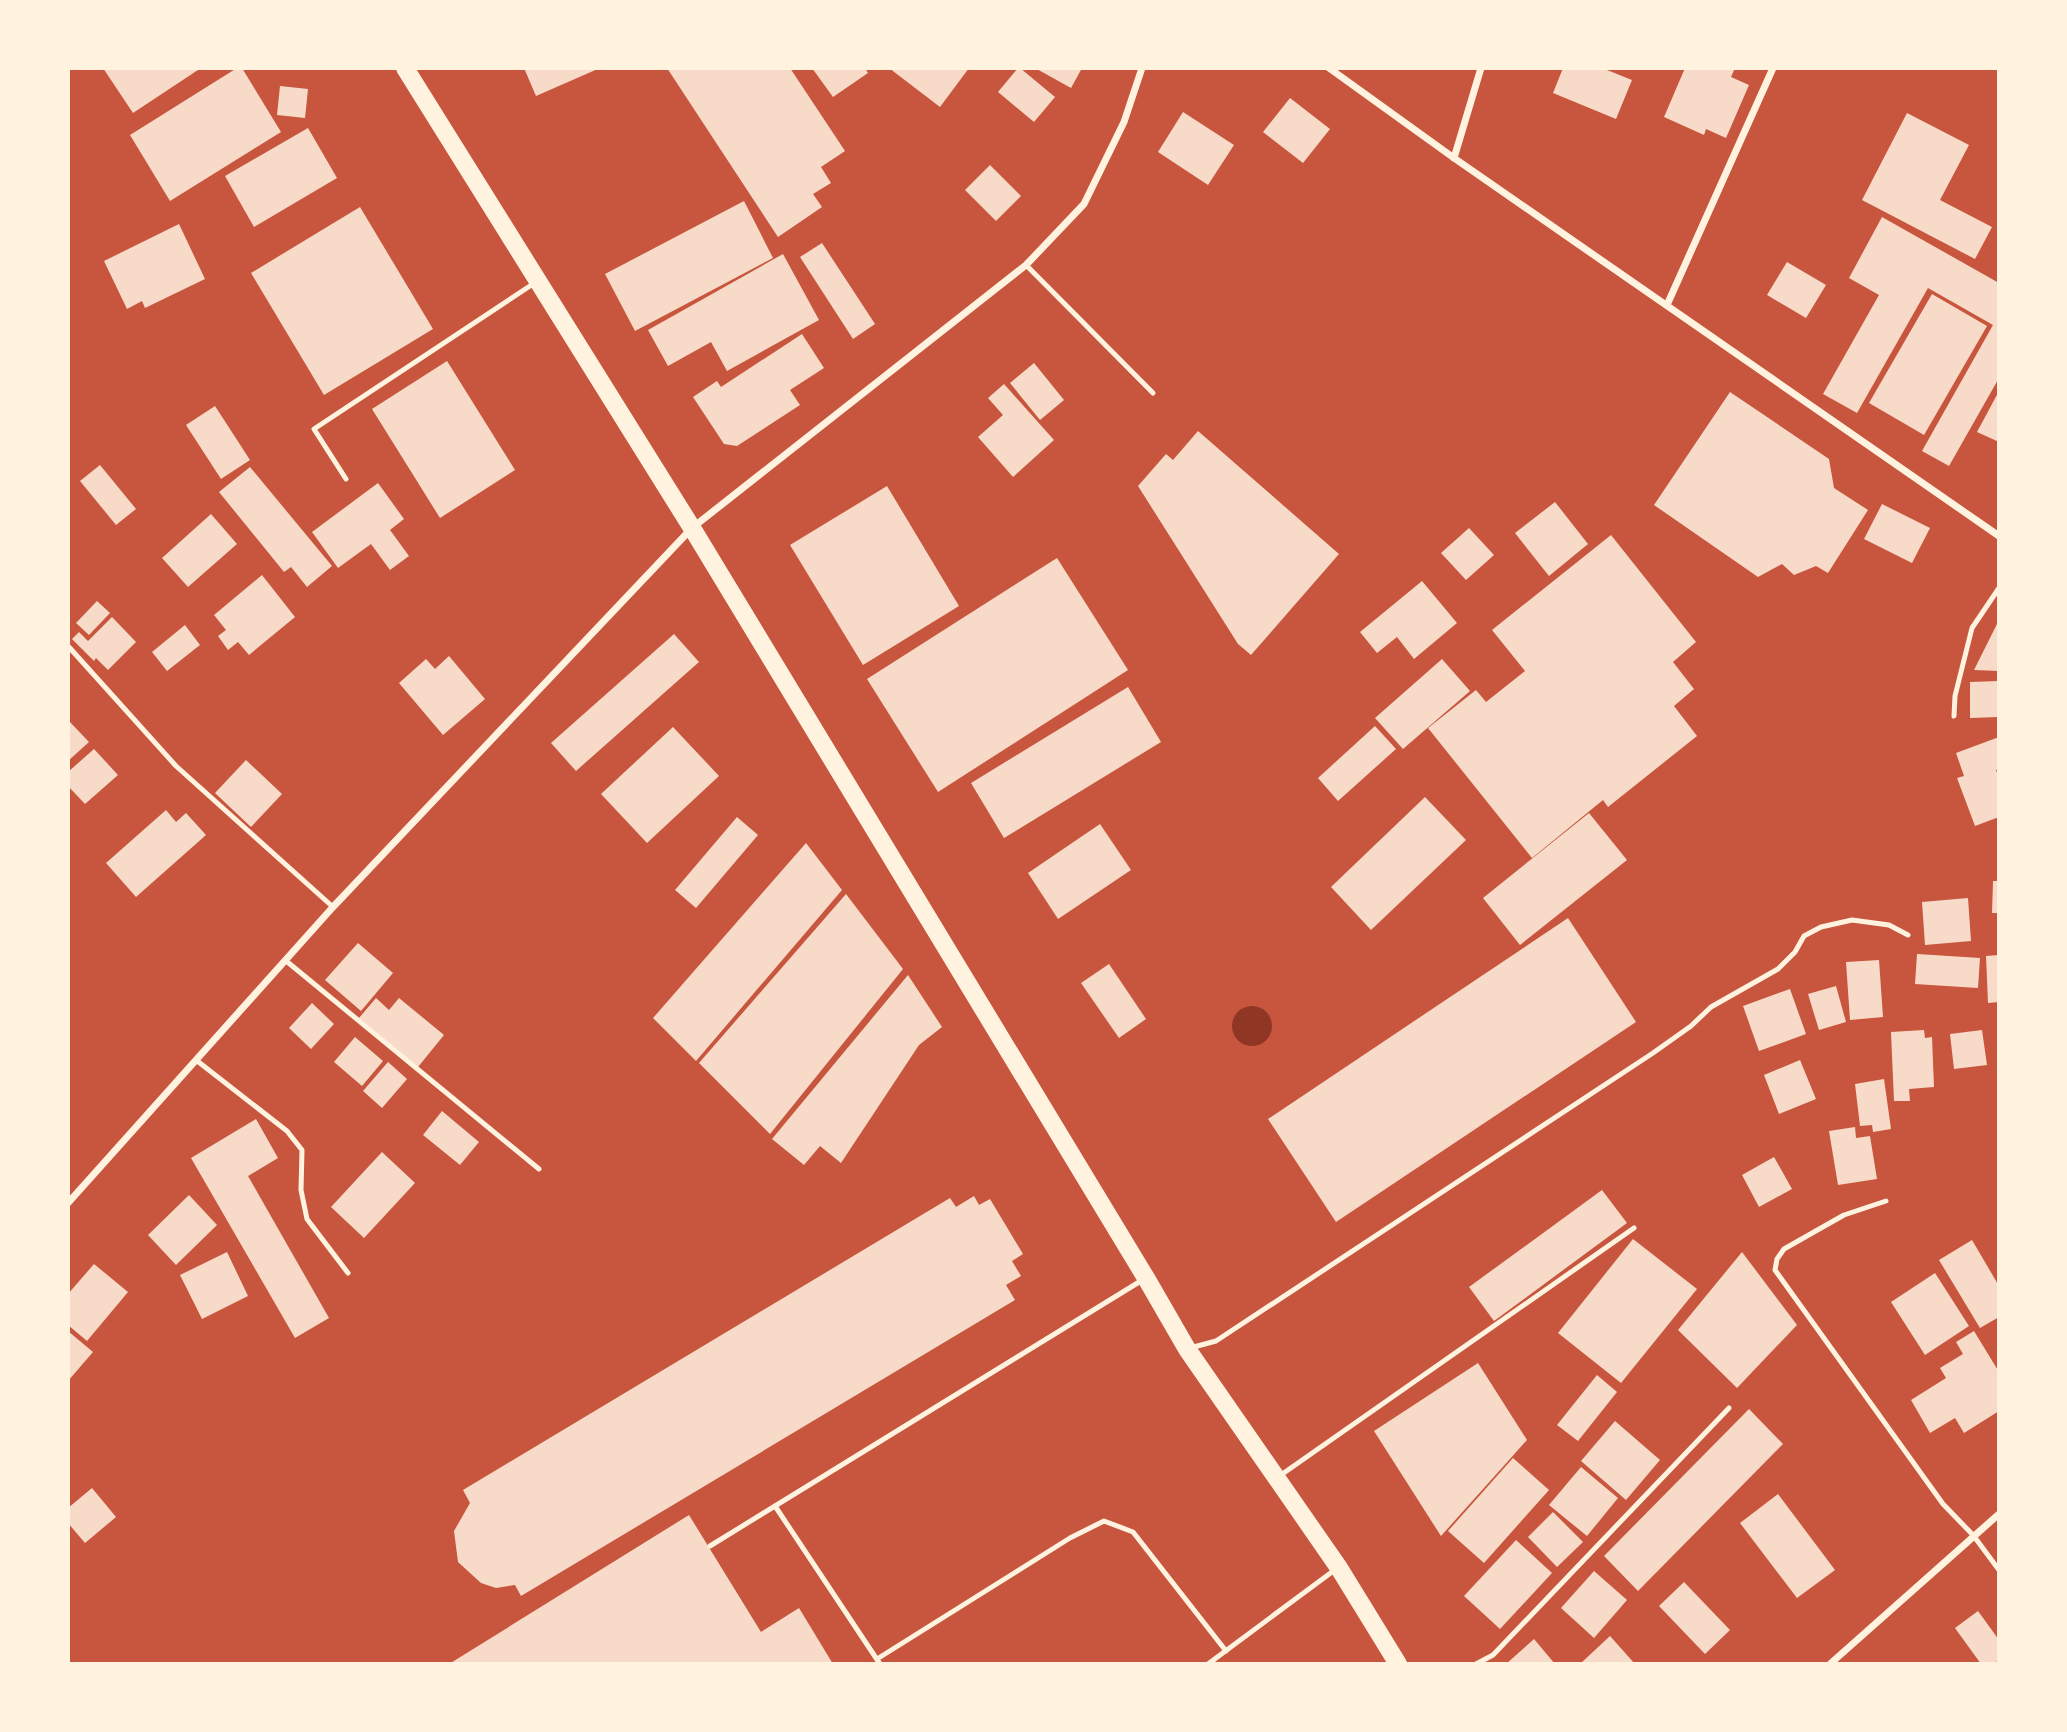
<svg xmlns="http://www.w3.org/2000/svg" width="2067" height="1732" viewBox="0 0 2067 1732" font-family="Ubuntu,sans-serif">
<rect width="100%" height="100%" fill="#c8553d"/>
<!-- water -->
<circle fill="#8f3625" cx="1252" cy="1026" r="20"/>
<!-- building -->
<g fill="#f7dbc8">
<path d="M103,68H201L133,113Z"/>
<path d="M237,68H242L281,132L170,201L130,135Z"/>
<path d="M524,68H600L536,96Z"/>
<path d="M667,68H790L845,151L821,167L831,183L813,194L822,207L778,237Z"/>
<path d="M812,68H865L868,73L833,97Z"/>
<path d="M889,68H969L940,107Z"/>
<path d="M1018,68H1020L1055,97L1034,122L998,92Z"/>
<path d="M1035,68H1082L1071,88Z"/>
<path d="M1563,68H1602L1632,80L1616,119L1553,93Z"/>
<path d="M1685,68H1735L1731,77L1749,85L1726,138L1706,129L1704,135L1664,117Z"/>
<path d="M280,86L308,89L305,118L277,115Z"/>
<path d="M1290,98L1330,129L1303,163L1263,132Z"/>
<path d="M1183,112L1234,145L1208,185L1158,152Z"/>
<path d="M1907,113L1969,145L1940,200L1992,227L1975,259L1862,200Z"/>
<path d="M308,128L337,178L254,227L225,176Z"/>
<path d="M990,165L1021,196L996,221L965,190Z"/>
<path d="M744,201L773,258L635,331L605,274Z"/>
<path d="M360,207L433,329L324,395L251,273Z"/>
<path d="M1882,217L1999,283V378L1949,466L1922,451L1993,325L1928,288L1857,413L1823,394L1879,295L1849,278Z"/>
<path d="M179,224L205,279L145,308L142,301L127,309L104,261Z"/>
<path d="M822,243L875,324L853,339L800,257Z"/>
<path d="M783,254L819,320L727,371L711,342L668,366L648,330Z"/>
<path d="M1787,262L1826,285L1806,318L1767,295Z"/>
<path d="M1932,294L1987,326L1924,435L1869,403Z"/>
<path d="M802,334L824,368L790,390L800,405L737,446L724,444L693,397L717,381L721,387Z"/>
<path d="M447,361L515,470L440,518L372,409Z"/>
<path d="M1034,363L1064,400L1040,420L1010,383Z"/>
<path d="M1004,384L1054,440L1013,477L978,437L1003,415L988,398Z"/>
<path d="M1999,391V442L1977,432Z"/>
<path d="M1730,392L1829,459L1834,488L1868,510L1828,573L1816,566L1794,575L1782,564L1758,577L1654,505Z"/>
<path d="M215,406L250,460L221,479L186,425Z"/>
<path d="M1198,431L1339,554L1251,655L1238,644L1138,486L1166,454L1173,460Z"/>
<path d="M100,465L136,509L116,525L80,481Z"/>
<path d="M250,467L332,566L307,587L291,567L284,572L219,492Z"/>
<path d="M378,483L404,519L390,530L409,556L390,570L371,544L338,568L312,532Z"/>
<path d="M887,486L959,606L863,665L790,545Z"/>
<path d="M1555,502L1588,544L1549,576L1515,533Z"/>
<path d="M1882,504L1930,528L1912,563L1864,539Z"/>
<path d="M211,514L237,544L188,587L162,558Z"/>
<path d="M1469,528L1494,555L1466,580L1441,553Z"/>
<path d="M1611,535L1696,642L1673,662L1694,689L1674,706L1697,736L1608,807L1603,800L1532,858L1428,728L1476,690L1486,702L1525,671L1492,630Z"/>
<path d="M1057,558L1128,670L938,792L867,679Z"/>
<path d="M262,575L295,617L249,655L238,642L228,650L218,636L226,630L214,615Z"/>
<path d="M1422,581L1457,623L1414,659L1397,637L1377,653L1360,632Z"/>
<path d="M97,601L110,613L89,635L76,623Z"/>
<path d="M112,617L136,642L108,670L96,658L94,661L72,639L79,632L88,641Z"/>
<path d="M1999,620V671L1974,670Z"/>
<path d="M185,625L200,645L167,671L152,652Z"/>
<path d="M674,634L699,662L576,771L551,743Z"/>
<path d="M449,656L485,699L443,735L399,683L426,659L435,669Z"/>
<path d="M1442,659L1470,691L1403,749L1375,718Z"/>
<path d="M1999,681V717L1970,718V682Z"/>
<path d="M1128,687L1161,742L1004,838L971,783Z"/>
<path d="M68,720L89,742L68,761Z"/>
<path d="M1375,726L1396,749L1338,801L1318,778Z"/>
<path d="M673,727L719,776L647,843L601,794Z"/>
<path d="M1999,737V769L1996,770L1999,778V817L1975,826L1957,778L1964,776L1956,753Z"/>
<path d="M94,749L118,775L85,804L68,786V772Z"/>
<path d="M246,760L282,794L251,827L215,793Z"/>
<path d="M1425,797L1466,840L1371,930L1331,887Z"/>
<path d="M166,810L176,822L186,813L206,835L136,897L106,863Z"/>
<path d="M1589,813L1627,860L1520,945L1483,898Z"/>
<path d="M737,817L758,835L696,908L675,890Z"/>
<path d="M1100,824L1131,870L1058,919L1028,873Z"/>
<path d="M806,843L842,890L696,1061L653,1018Z"/>
<path d="M1993,881H1999V913H1992Z"/>
<path d="M846,894L903,969L770,1134L699,1063Z"/>
<path d="M1968,898L1971,941L1925,945L1922,902Z"/>
<path d="M1568,918L1636,1022L1336,1222L1268,1119Z"/>
<path d="M358,943L393,973L361,1011L325,980Z"/>
<path d="M1917,954L1980,958L1978,988L1915,984Z"/>
<path d="M1999,955V1002L1988,1003L1986,956Z"/>
<path d="M1879,960L1883,1017L1850,1020L1846,962Z"/>
<path d="M1109,964L1146,1019L1119,1038L1081,983Z"/>
<path d="M908,975L942,1027L919,1045L841,1163L820,1146L804,1165L772,1139Z"/>
<path d="M1836,986L1846,1022L1819,1030L1808,994Z"/>
<path d="M1790,989L1806,1034L1759,1051L1743,1006Z"/>
<path d="M376,998L389,1010L399,998L444,1035L418,1067L359,1018Z"/>
<path d="M312,1003L334,1024L311,1049L289,1028Z"/>
<path d="M1924,1030L1925,1038L1932,1037L1934,1087L1909,1089L1910,1101H1894L1891,1032Z"/>
<path d="M1982,1030L1987,1065L1954,1069L1950,1034Z"/>
<path d="M355,1037L383,1061L362,1086L334,1062Z"/>
<path d="M1800,1060L1816,1099L1779,1114L1764,1075Z"/>
<path d="M388,1062L407,1079L382,1108L363,1091Z"/>
<path d="M1884,1079L1891,1129L1873,1132L1872,1125L1860,1126L1855,1084Z"/>
<path d="M442,1111L479,1142L460,1165L423,1135Z"/>
<path d="M256,1119L278,1158L248,1176L329,1318L295,1338L191,1158Z"/>
<path d="M1855,1127L1856,1138L1870,1136L1877,1179L1838,1185L1829,1131Z"/>
<path d="M382,1152L415,1183L364,1238L331,1207Z"/>
<path d="M1774,1157L1792,1189L1759,1207L1742,1175Z"/>
<path d="M1602,1190L1627,1223L1494,1321L1469,1287Z"/>
<path d="M189,1195L217,1225L176,1265L148,1235Z"/>
<path d="M974,1196L979,1205L990,1199L1023,1254L1012,1261L1021,1276L1006,1285L1015,1300L521,1596L515,1585L496,1588L481,1583L458,1562L454,1531L470,1503L463,1490L950,1198L956,1207Z"/>
<path d="M1633,1239L1697,1289L1621,1383L1558,1333Z"/>
<path d="M1972,1240L1999,1286V1317L1980,1328L1939,1260Z"/>
<path d="M227,1252L248,1296L202,1319L180,1275Z"/>
<path d="M1742,1252L1797,1325L1737,1388L1678,1330Z"/>
<path d="M94,1264L128,1292L87,1341L68,1325V1294Z"/>
<path d="M1935,1273L1969,1326L1925,1355L1891,1302Z"/>
<path d="M68,1331L93,1352L68,1381Z"/>
<path d="M1974,1331L1999,1372V1411L1964,1433L1955,1418L1930,1433L1911,1400L1946,1378L1940,1368L1963,1354L1956,1342Z"/>
<path d="M1478,1363L1527,1440L1441,1536L1374,1431Z"/>
<path d="M1597,1375L1617,1392L1578,1441L1557,1425Z"/>
<path d="M1749,1409L1783,1444L1638,1591L1604,1556Z"/>
<path d="M1615,1421L1660,1460L1626,1500L1581,1461Z"/>
<path d="M1513,1458L1549,1490L1484,1563L1448,1531Z"/>
<path d="M1581,1467L1618,1498L1587,1536L1549,1505Z"/>
<path d="M92,1488L116,1517L85,1543L68,1523V1508Z"/>
<path d="M1778,1494L1835,1570L1797,1598L1740,1523Z"/>
<path d="M1553,1512L1583,1542L1557,1567L1528,1537Z"/>
<path d="M689,1515L761,1632L799,1608L833,1664H449Z"/>
<path d="M1516,1540L1552,1573L1500,1629L1464,1596Z"/>
<path d="M1594,1571L1627,1600L1594,1638L1561,1608Z"/>
<path d="M1684,1582L1730,1630L1705,1654L1659,1606Z"/>
<path d="M1978,1611L1999,1640V1660L1993,1664H1981L1955,1628Z"/>
<path d="M1610,1636L1635,1664H1580Z"/>
<path d="M1534,1639L1555,1664H1506Z"/>
</g>
<g fill="none" stroke-linecap="round" stroke-linejoin="round">
<!-- service -->
<g stroke="#fff3e0" stroke-width="5">
<path d="M1026,265L1153,393"/>
<path d="M346,479L314,429L536,282"/>
<path d="M68,646L176,766L333,907"/>
<path d="M1954,716L1955,696L1972,628L1999,588"/>
<path d="M285,960L539,1169"/>
<path d="M196,1060L287,1131L302,1150L301,1190L307,1219L348,1273"/>
<path d="M1886,1201L1844,1215L1784,1249L1777,1259L1775,1270L1943,1504L1973,1535L1999,1570"/>
<path d="M1190,1348L1216,1341L1653,1053L1691,1026L1711,1007L1778,969L1795,952L1804,936L1821,927L1852,920L1889,925L1908,935"/>
<path d="M1278,1477L1634,1228"/>
<path d="M775,1506L880,1664"/>
<path d="M710,1546L1144,1279"/>
<path d="M877,1659L1070,1538L1104,1521L1133,1532L1226,1651"/>
<path d="M1208,1664L1336,1569"/>
<path d="M1476,1664L1493,1655L1729,1408"/>
</g>
<!-- minor -->
<g stroke="#fff3e0" stroke-width="7">
<path d="M1329,68L1454,158L1999,536"/>
<path d="M1454,158L1481,68"/>
<path d="M1667,305L1773,68"/>
<path d="M68,1203L333,907L692,528L1026,265L1084,204L1124,122L1142,68"/>
<path d="M1830,1664L1999,1514"/>
</g>
<!-- primary -->
<path stroke="#fff3e0" stroke-width="18" d="M405,68L692,528L1146,1278L1187,1349L1339,1568L1398,1664"/>
</g>
<!-- border -->
<rect width="2067" height="1732" fill="none" stroke="#fff3e0" stroke-width="140"/>
</svg>
